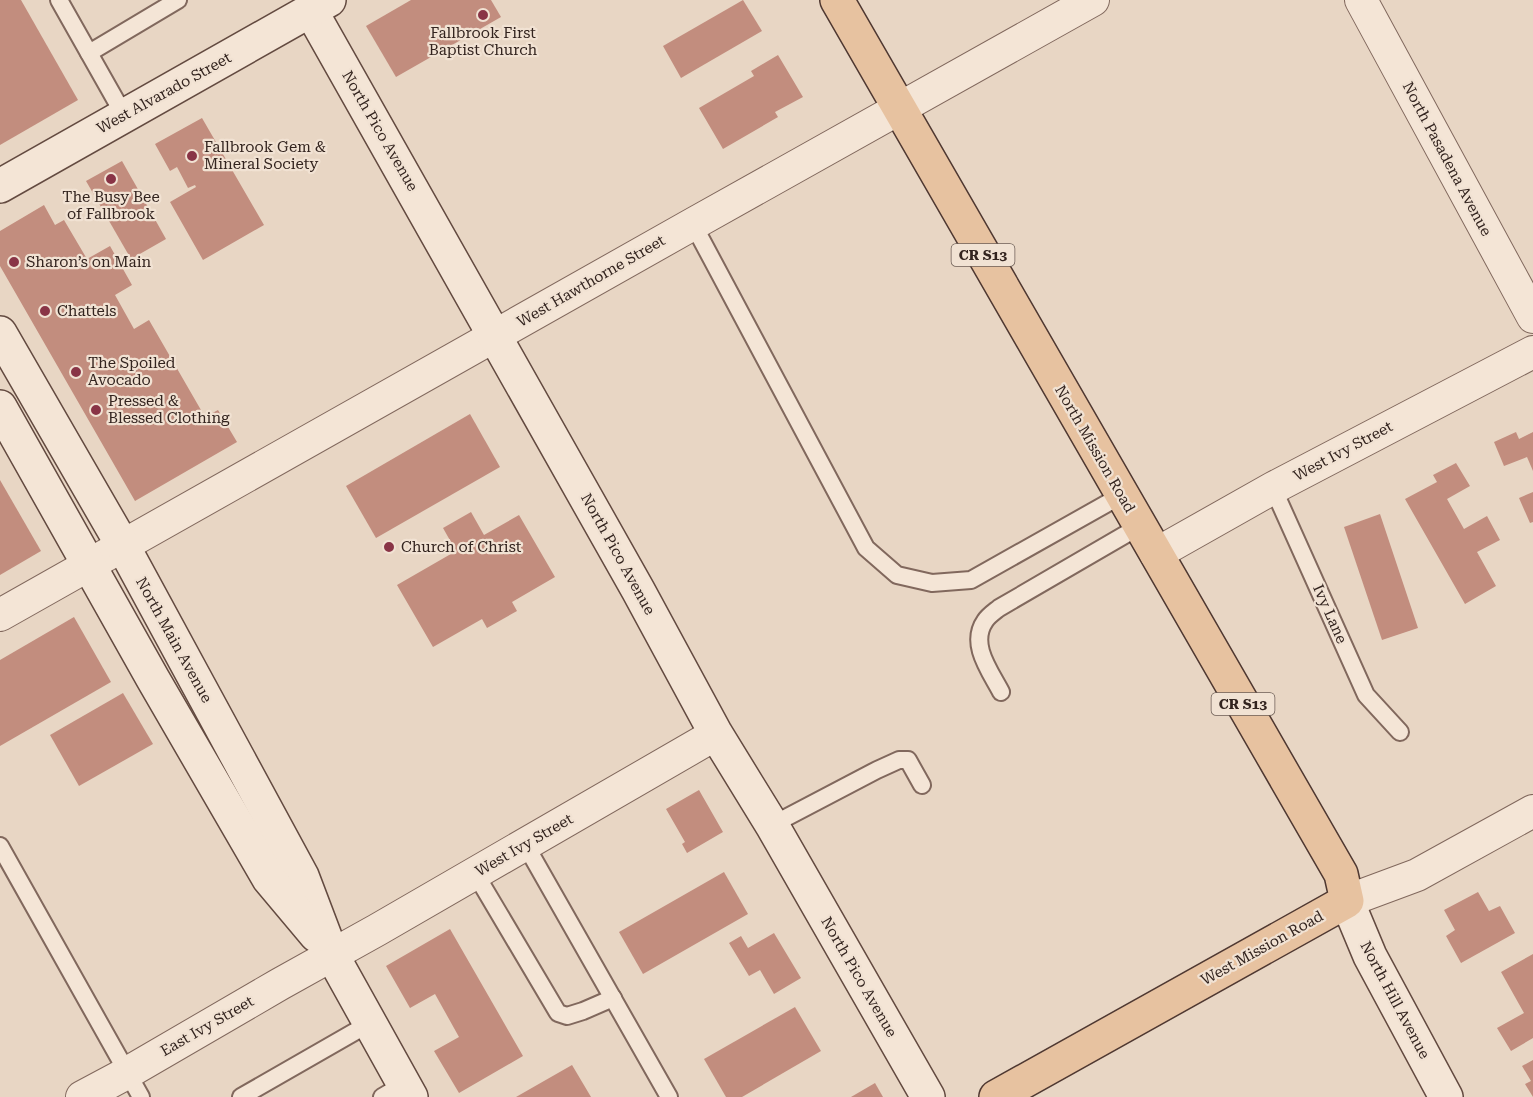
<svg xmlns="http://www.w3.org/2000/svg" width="1533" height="1097" viewBox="0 0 1533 1097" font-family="'Roboto Serif',serif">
<rect width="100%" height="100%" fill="#e8d6c4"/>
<!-- building -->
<g fill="#c28d7e">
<path d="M0,0H21L78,100L0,145Z"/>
<path d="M411,0H491L501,17L396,77L366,26Z"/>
<path d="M743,0L762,31L681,78L663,46Z"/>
<path d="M778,55L803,97L775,112L778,117L723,149L699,108L754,76L751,71Z"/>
<path d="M202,118L264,225L203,260L170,202L196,187L195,185L188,188L177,167L170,171L155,144Z"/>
<path d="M122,161L166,239L131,259L86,181Z"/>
<path d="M44,205L55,225L64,220L87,259L110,246L132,285L115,295L134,329L149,320L205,417L218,410L237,442L135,501L0,266V231Z"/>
<path d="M470,414L500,467L376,538L346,486Z"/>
<path d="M1516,432L1519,439L1533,432V471L1527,457L1504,466L1494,442Z"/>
<path d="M1456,463L1470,486L1447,499L1464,529L1487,516L1500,540L1477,552L1496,586L1465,604L1405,499L1437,482L1433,475Z"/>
<path d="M0,480L41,551L0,575Z"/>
<path d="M1533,492V522L1530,523L1519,498Z"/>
<path d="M471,512L484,535L519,515L555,577L512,602L517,611L487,628L482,619L433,647L397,585L456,551L443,528Z"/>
<path d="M1380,514L1418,628L1382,640L1344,527Z"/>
<path d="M74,617L111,682L0,746V660Z"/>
<path d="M123,693L153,744L79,786L50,735Z"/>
<path d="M699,790L723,832L687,853L682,844L685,842L666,809Z"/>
<path d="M724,872L748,914L643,974L619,932Z"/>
<path d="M1478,892L1489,911L1500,906L1515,933L1461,963L1446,936L1455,930L1444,910Z"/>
<path d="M450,929L523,1056L459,1093L434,1051L459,1037L435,994L410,1008L386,966Z"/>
<path d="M774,933L801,978L774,994L760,970L749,976L729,943L741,936L748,948Z"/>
<path d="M1533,954V1038L1511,1051L1497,1028L1524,1013L1501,972Z"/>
<path d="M795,1007L821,1051L742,1097H726L704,1059Z"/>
<path d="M1533,1060V1097L1525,1084L1531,1081L1522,1066Z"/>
<path d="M572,1065L591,1097H516Z"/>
<path d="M875,1083L883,1097H851Z"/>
</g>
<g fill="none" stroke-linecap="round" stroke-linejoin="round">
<!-- lane casing -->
<g stroke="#81685d" stroke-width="20">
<g id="lane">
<path d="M59,0L124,115"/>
<path d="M89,53L178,0"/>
<path d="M693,224L866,548L897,575L932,583L971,580L1122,495"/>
<path d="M1273,488L1366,695L1400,732"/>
<path d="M1001,692C990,671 969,644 985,621C988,616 994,612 999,608L1140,526"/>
<path d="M772,825L877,770L899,760H908L922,785"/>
<path d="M525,844L669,1097"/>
<path d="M0,846L141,1097"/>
<path d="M475,873L558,1013L567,1016L583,1011L613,998"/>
<path d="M241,1097L370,1023"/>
<path d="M382,1097L404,1084"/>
</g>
</g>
<!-- street casing -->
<g stroke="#81685d" stroke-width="34">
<g id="street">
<path d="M1361,0L1533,317"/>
<path d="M1156,554L1273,488L1533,352"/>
<path d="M0,615L693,224L1093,0"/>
<path d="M1347,901L1417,875L1533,811"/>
<path d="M82,1097L127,1073L280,984L377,930L716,734"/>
</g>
</g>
<!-- secondary casing -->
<g stroke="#634a40" stroke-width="36">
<g id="secondary">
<path d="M311,11L638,590L716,734L772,825L928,1097"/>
<path d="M0,186L329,0"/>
<path d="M0,333L123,546L302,876L332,955L411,1097"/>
<path d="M0,407L153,679L269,879L316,935"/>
<path d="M1347,901L1370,956L1446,1097"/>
</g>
</g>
<!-- primary casing -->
<g stroke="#4f3831" stroke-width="36">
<path id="primary" d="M837,0L1341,874L1347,901L996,1097"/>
</g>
<!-- lane -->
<use href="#lane" stroke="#f4e5d6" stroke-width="16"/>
<!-- street -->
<use href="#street" stroke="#f4e5d6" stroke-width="32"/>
<!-- secondary -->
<use href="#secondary" stroke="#f4e5d6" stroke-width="33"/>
<!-- primary -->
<use href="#primary" stroke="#e7c2a0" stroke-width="33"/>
</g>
<!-- markers -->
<g fill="#893446" stroke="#f1e2d3" stroke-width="2">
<circle cx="483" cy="15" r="6"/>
<circle cx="192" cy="156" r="6"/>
<circle cx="111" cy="179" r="6"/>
<circle cx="14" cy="262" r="6"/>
<circle cx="45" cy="311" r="6"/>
<circle cx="76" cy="372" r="6"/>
<circle cx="96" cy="410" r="6"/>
<circle cx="389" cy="547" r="6"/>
</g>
<g text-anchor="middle" stroke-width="4.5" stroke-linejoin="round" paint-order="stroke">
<!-- shield labels -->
<g fill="#f1e2d3" stroke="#6c5d55" stroke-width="1.5">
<rect x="951.5" y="244" width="63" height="22" rx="4.5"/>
<rect x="1211.5" y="693" width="63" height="22" rx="4.5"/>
</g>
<g font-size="14" font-weight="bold" fill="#33241f">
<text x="983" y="260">CR S13</text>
<text x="1243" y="709">CR S13</text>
</g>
<!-- poi labels -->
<g font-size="15" fill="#33241f" stroke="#f1e2d3" text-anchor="start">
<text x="483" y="38" text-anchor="middle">Fallbrook First<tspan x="483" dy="17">Baptist Church</tspan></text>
<text x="204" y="152">Fallbrook Gem &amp;<tspan x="204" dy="17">Mineral Society</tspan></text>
<text x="111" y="202" text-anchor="middle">The Busy Bee<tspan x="111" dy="17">of Fallbrook</tspan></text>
<text x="26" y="267">Sharon’s on Main</text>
<text x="57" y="316">Chattels</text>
<text x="88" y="368">The Spoiled<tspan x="88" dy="17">Avocado</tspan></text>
<text x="108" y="406">Pressed &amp;<tspan x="108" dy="17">Blessed Clothing</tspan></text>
<text x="401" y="552">Church of Christ</text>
</g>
<!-- street labels -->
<g font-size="15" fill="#33241f" stroke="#f1e2d3">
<text transform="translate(164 93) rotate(-29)" y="5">West Alvarado Street</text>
<text transform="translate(380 131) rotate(60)" y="5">North Pico Avenue</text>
<text transform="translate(1447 159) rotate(62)" y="5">North Pasadena Avenue</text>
<text transform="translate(591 281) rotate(-30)" y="5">West Hawthorne Street</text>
<text transform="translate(1095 449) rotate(60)" y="5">North Mission Road</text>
<text transform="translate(1343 451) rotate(-28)" y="5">West Ivy Street</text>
<text transform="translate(618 554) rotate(61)" y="5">North Pico Avenue</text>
<text transform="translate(1330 614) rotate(66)" y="5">Ivy Lane</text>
<text transform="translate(174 640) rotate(61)" y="5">North Main Avenue</text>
<text transform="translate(524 845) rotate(-30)" y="5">West Ivy Street</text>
<text transform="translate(1262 948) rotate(-29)" y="5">West Mission Road</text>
<text transform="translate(859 977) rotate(60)" y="5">North Pico Avenue</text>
<text transform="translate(1395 1000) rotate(62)" y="5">North Hill Avenue</text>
<text transform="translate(207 1026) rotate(-30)" y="5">East Ivy Street</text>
</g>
</g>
</svg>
